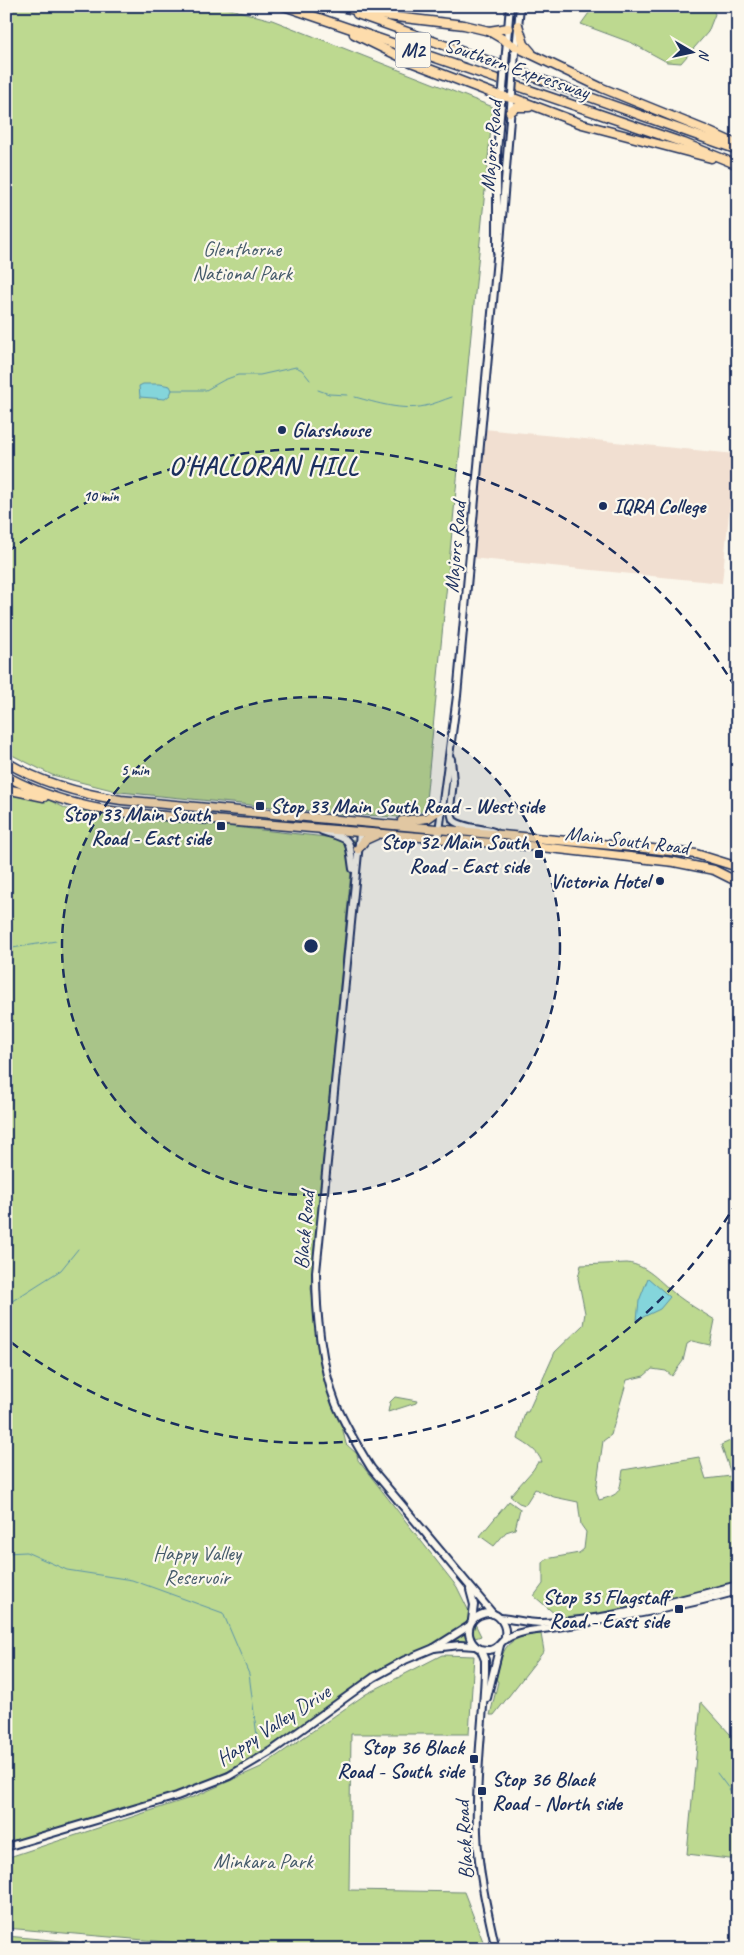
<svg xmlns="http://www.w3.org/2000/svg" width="744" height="1955" viewBox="0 0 744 1955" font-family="Caveat,sans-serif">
<rect width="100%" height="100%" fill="#fbf7ec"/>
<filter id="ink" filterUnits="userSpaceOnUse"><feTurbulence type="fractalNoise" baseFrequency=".02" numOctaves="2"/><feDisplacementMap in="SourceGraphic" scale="10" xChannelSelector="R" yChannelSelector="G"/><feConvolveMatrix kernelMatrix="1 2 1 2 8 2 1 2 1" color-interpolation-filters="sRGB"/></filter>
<g filter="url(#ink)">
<!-- built -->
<g fill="#f1dfd1">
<path d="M387,6H470L469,9L447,7L406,13Z"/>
<path d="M484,429L735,454L722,583L471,558Z"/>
</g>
<!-- green -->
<g fill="#bdd990" stroke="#6c8477">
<path d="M6,6H219L272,20L493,107L425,811L400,817L342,814L120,792L52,775L6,752Z"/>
<path d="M594,6H711L715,14L708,32L681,63L667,62L632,43L581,24Z"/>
<path d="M6,779L67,809L354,840L311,1289L346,1444L357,1454L358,1460L457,1587L481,1636L381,1671L290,1734L200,1788L6,1851Z"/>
<path d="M627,1263C647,1265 660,1282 675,1294C688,1304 702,1312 715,1320L710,1345L692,1341L687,1344L683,1361L672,1376L666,1371L652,1369L644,1376L627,1380L611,1435L603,1441L596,1490L599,1500C622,1494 619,1492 623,1470L699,1457L706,1479L731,1476L736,1488L721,1445L735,1439L738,1448V1585L659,1604L563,1621L534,1596L543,1584V1563L546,1559L579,1553L584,1549L586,1532L581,1525L578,1502L554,1497L535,1489L525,1505L519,1503L510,1496L533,1470L538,1462H542C537,1450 529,1446 518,1439L525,1412H528L555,1352L583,1325L585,1313L578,1278L581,1265Z"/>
<path d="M395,1397L417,1401L416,1403L388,1412L390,1402Z"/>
<path d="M509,1501L520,1509L515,1529L506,1532L494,1546L480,1536Z"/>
<path d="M541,1634L544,1651L494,1715H490L498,1682L496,1679C504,1646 504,1638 541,1634Z"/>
<path d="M442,1655L474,1656L469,1734H351L349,1890L464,1892L486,1949H248L6,1928V1858L196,1796L261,1767L366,1694Z"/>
<path d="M701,1702L730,1734L738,1739V1860L687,1854Z"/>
<path d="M6,1936L154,1949H6Z"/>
</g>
<!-- water -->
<g fill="#84d5db" stroke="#5a93a9">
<path d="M143,384H160L170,386L172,390L170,395L165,399L140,397L139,386Z"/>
<path d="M648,1278L670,1297L660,1309L637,1320L639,1301Z"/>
</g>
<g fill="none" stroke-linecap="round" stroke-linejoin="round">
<!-- stream -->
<g stroke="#5a93a9" stroke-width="1">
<path d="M172,390H206L224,380L238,375H260L296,367L302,370L310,380"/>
<path d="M318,390L329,394L347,395"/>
<path d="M355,397C377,403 402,411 425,406C434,404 443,400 452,397"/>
<path d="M6,949L56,941"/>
<path d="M6,1305L61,1270L78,1249"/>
<path d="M6,1553L26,1552L67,1570L132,1580L223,1613L249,1674L257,1736"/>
<path d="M717,1773L738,1801"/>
</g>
<!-- secondary casing -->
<g stroke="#1b2f5e" stroke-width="10">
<g id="secondary">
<path d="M516,50L520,6"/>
<path d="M506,52L510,6"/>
<path d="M497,252V152L502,92"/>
<path d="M451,759L453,782L450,808L453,820C461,828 482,828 494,832"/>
<path d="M322,831C353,841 348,836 353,869"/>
<path d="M360,833L316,1272C316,1313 321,1366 336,1404C345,1426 358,1447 371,1468L493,1614"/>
<path d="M438,839L457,696L497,258L500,243L512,94"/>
<path d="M470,1590L474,1605L472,1620"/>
<path d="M500,1618C514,1619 527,1623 542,1623C608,1621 674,1601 738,1585"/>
<path d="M504,1640C509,1625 497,1607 480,1615C461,1623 468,1652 489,1650C497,1650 499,1644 504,1640C513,1634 526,1631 536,1630C604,1621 672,1609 738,1591"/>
<path d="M434,1648L460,1645L475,1646"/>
<path d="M481,1650L485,1660V1672C483,1725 475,1778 477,1832C478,1871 487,1910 496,1949"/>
<path d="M487,1698L500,1645"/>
<path d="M6,1847L177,1796L229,1776L273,1750L374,1677L405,1660L434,1648L469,1626"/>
</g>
</g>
<!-- trunk casing -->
<g stroke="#1b2f5e" stroke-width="11">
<g id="trunk">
<path d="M6,762C41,783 81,794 121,800L644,848L696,854L738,867"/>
<path d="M6,776C41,795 78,806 117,812L541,847L674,862L714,870L738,882"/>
<path d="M6,789L44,797"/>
<path d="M402,821L428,818L442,808"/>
<path d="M358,849L365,840L376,835"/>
</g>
</g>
<!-- motorway casing -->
<g stroke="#1b2f5e" stroke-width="11">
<g id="motorway">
<path d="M284,6L684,143L738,165"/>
<path d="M336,6L379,15L464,25L489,31L516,47L602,88L703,129L738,145"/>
<path d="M357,14L738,150"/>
<path d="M518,25L524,44L531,52"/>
<path d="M489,31L508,28"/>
<path d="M354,34L411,62L497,95L516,99L582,124L711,158"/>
<path d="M510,112L517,107H529"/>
</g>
</g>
<!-- secondary -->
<use href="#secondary" stroke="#fbf7ec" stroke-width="6"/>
<!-- trunk -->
<use href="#trunk" stroke="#fddcac" stroke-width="8"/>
<!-- motorway -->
<use href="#motorway" stroke="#fddcac" stroke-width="8"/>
<!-- secondary-bridge casing -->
<g stroke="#1b2f5e" stroke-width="10" stroke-linecap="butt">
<g id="secondary-bridge">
<path d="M503,89L506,52"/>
<path d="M512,94L515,53"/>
</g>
</g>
<!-- secondary-bridge -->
<use href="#secondary-bridge" stroke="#fbf7ec" stroke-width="6"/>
</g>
</g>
<!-- distance rings -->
<circle cx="311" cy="946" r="249" fill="#1b2f5e" fill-opacity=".12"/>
<g fill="none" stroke="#1b2f5e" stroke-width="2.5" stroke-dasharray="9 6">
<circle cx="311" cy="946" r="249"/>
<path d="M737 1202A497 497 0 0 1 8 1340M8 552A497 497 0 0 1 737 690"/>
</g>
<!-- markers -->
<g fill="#1b2f5e" stroke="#fbf7ec" stroke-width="2">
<circle cx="282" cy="430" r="5"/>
<circle cx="603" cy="506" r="5"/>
<rect x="255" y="801" width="10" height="10" rx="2.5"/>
<rect x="216" y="821" width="10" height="10" rx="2.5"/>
<rect x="534" y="849" width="10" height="10" rx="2.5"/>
<circle cx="660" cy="881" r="5"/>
<rect x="674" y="1604" width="10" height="10" rx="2.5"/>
<rect x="469" y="1754" width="10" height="10" rx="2.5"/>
<rect x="477" y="1786" width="10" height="10" rx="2.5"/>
</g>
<g text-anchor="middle" stroke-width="4.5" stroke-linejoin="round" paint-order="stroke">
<!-- shield labels -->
<rect fill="#fbf7ec" stroke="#5e6b89" stroke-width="1" x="395.5" y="32.5" width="35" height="35" rx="4"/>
<g font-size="20" font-weight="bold" fill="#1b2f5e">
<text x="413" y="57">M2</text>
</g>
<!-- street labels -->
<g font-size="21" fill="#1b2f5e" stroke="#fbf7ec">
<text transform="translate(517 68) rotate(19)" y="7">Southern Expressway</text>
<text transform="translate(491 146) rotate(-85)" y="7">Majors Road</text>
<text transform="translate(455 547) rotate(-85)" y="7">Majors Road</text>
<text transform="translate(627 840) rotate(7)" y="7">Main South Road</text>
<text transform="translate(304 1230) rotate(-85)" y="7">Black Road</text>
<text transform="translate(273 1725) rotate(-33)" y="7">Happy Valley Drive</text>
<text transform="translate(464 1840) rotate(-93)" y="7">Black Road</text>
</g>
<!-- park labels -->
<g font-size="21" fill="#445a6a" stroke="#fbf7ec">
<text x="242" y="256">Glenthorne<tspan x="242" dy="24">National Park</tspan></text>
<text x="197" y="1560">Happy Valley<tspan x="197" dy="24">Reservoir</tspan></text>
<text x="263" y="1868">Minkara Park</text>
</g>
<!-- poi labels -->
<g font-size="21" font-weight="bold" fill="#1b2f5e" stroke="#fbf7ec" text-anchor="end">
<text x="292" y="437" text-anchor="start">Glasshouse</text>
<text x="613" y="513" text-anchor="start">IQRA College</text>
<text x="270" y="813" text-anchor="start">Stop 33 Main South Road - West side</text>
<text x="211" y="821">Stop 33 Main South<tspan x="211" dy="24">Road - East side</tspan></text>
<text x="529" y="849">Stop 32 Main South<tspan x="529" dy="24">Road - East side</tspan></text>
<text x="650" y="888">Victoria Hotel</text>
<text x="669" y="1604">Stop 35 Flagstaff<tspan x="669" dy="24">Road - East side</tspan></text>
<text x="464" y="1754">Stop 36 Black<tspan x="464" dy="24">Road - South side</tspan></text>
<text x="492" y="1786" text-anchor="start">Stop 36 Black<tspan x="492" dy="24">Road - North side</tspan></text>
</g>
<!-- district labels -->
<g font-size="26" font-weight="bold" letter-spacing="1" fill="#1b2f5e" stroke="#fbf7ec">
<text x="264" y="474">O'HALLORAN HILL</text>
</g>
</g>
<circle cx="311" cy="946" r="8" fill="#1b2f5e" stroke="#fbf7ec" stroke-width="2.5"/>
<g font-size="15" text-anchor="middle" font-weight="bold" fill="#1b2f5e" stroke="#fbf7ec" stroke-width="4.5" stroke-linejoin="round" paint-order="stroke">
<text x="101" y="501">10 min</text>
<text x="135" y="775">5 min</text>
</g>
<!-- margin -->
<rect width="744" height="1955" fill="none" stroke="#fbf7ec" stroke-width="25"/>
<rect x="12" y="12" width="719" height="1930" fill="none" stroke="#1b2f5e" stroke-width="2" filter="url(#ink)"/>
<!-- north arrow -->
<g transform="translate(692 52) rotate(99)" stroke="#fbf7ec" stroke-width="4" paint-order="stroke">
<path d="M0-4L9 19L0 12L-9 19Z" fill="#1b2f5e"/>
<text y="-8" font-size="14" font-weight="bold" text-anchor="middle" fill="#1b2f5e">N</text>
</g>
</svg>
